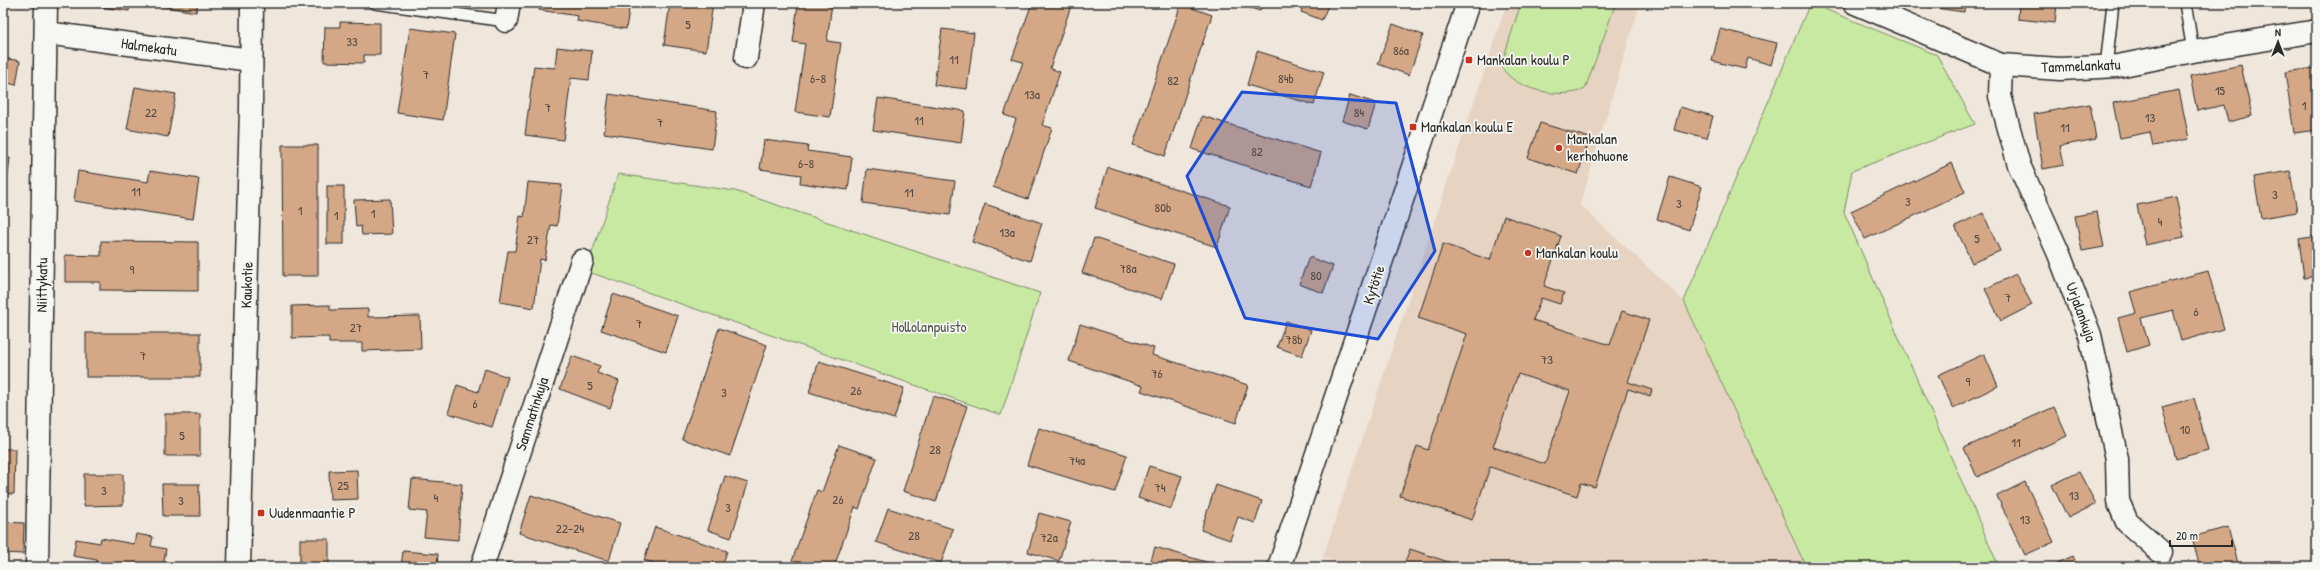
<svg xmlns="http://www.w3.org/2000/svg" width="2320" height="570" viewBox="0 0 2320 570" font-family="'Patrick Hand',sans-serif">
<rect width="100%" height="100%" fill="#efe6dc"/>
<filter id="ink" filterUnits="userSpaceOnUse"><feTurbulence type="fractalNoise" baseFrequency=".025" numOctaves="2"/><feDisplacementMap in="SourceGraphic" scale="8" xChannelSelector="R" yChannelSelector="G"/><feConvolveMatrix kernelMatrix="1 2 1 2 8 2 1 2 1" color-interpolation-filters="sRGB"/></filter>
<g filter="url(#ink)">
<!-- built -->
<path fill="#e7d3c2" d="M1507,3H1640L1580,205L1684,301L1806,567H1352L1323,557Z"/>
<!-- green -->
<g fill="#c8e9a2" stroke="#7a8a66">
<path d="M1521,3H1616L1585,89C1562,100 1513,90 1501,66Z"/>
<path d="M1810,3L1937,55L1975,124L1852,171L1844,212L1999,567H1806L1684,301Z"/>
<path d="M618,174L735,191L1040,293L1001,415L586,271Z"/>
</g>
<!-- building -->
<g fill="#d4a886" stroke="#2b2b2b" fill-rule="evenodd">
<path d="M74,3H130L129,11Z"/>
<path d="M141,3H198L196,12Z"/>
<path d="M540,3H630L626,29L577,21L578,16L539,10Z"/>
<path d="M670,3H713L706,51L664,45Z"/>
<path d="M798,3H832L827,41L841,43L830,117L795,112L805,44L793,42Z"/>
<path d="M1032,3H1064L1071,6L1050,68L1060,72L1042,125L1052,128L1028,199L993,187L1016,119L1004,115L1023,62L1012,59Z"/>
<path d="M1234,3H1262L1260,11Z"/>
<path d="M1304,3H1329L1322,20L1301,12Z"/>
<path d="M1928,3H1965L1964,12L1928,7Z"/>
<path d="M2019,3H2057L2055,23L2018,19Z"/>
<path d="M1181,4L1212,15L1165,156L1133,145Z"/>
<path d="M340,22L380,23V55H364V63L324,62L325,27H340Z"/>
<path d="M1393,24L1423,35L1409,75L1378,64Z"/>
<path d="M410,28L455,34L443,120L397,113Z"/>
<path d="M942,29L974,33L967,89L934,85Z"/>
<path d="M1720,29L1777,43L1771,65L1748,58L1745,69L1712,61Z"/>
<path d="M557,47L592,51L589,80L571,78L563,140L525,135L534,66L555,68Z"/>
<path d="M1257,51L1324,72L1314,105L1247,85Z"/>
<path d="M3,58L20,61L16,85L3,82Z"/>
<path d="M2241,65L2252,116L2228,122L2224,105L2197,111L2190,76Z"/>
<path d="M2315,68L2317,130L2294,133L2285,72Z"/>
<path d="M135,87L176,94L168,137L127,129Z"/>
<path d="M2179,90L2189,139L2153,146L2150,132L2120,138L2113,103Z"/>
<path d="M609,94L717,111L712,149L604,133Z"/>
<path d="M1350,95L1376,103L1368,129L1342,121Z"/>
<path d="M878,98L965,111L961,143L873,130Z"/>
<path d="M2090,104L2096,139L2060,146L2064,165L2043,169L2034,114Z"/>
<path d="M1680,107L1713,116L1707,138L1674,130Z"/>
<path d="M1202,116L1321,153L1311,186L1192,149Z"/>
<path d="M1540,123L1590,138L1578,174L1528,158Z"/>
<path d="M764,140L808,146L807,151L852,157L848,190L800,183L801,175L760,169Z"/>
<path d="M282,145H318V276H283Z"/>
<path d="M3,157L10,158L6,190L3,189Z"/>
<path d="M1952,163L1965,192L1865,239L1851,211Z"/>
<path d="M1108,167L1230,206L1217,247L1095,208Z"/>
<path d="M867,169L955,181L950,215L863,203Z"/>
<path d="M78,171L148,182L150,171L199,179L193,219L74,201Z"/>
<path d="M2290,171L2297,212L2261,218L2254,177Z"/>
<path d="M1670,177L1702,187L1689,230L1657,219Z"/>
<path d="M528,182L562,185L557,226L551,225L545,260L540,259L534,308L500,302L508,251H515L520,216L524,217Z"/>
<rect x="327" y="186" width="17" height="58"/>
<path d="M2176,197L2184,237L2145,245L2137,205Z"/>
<path d="M390,199L392,234L362,235L361,226L356,227L354,200Z"/>
<path d="M985,204L1042,223L1030,261L972,242Z"/>
<path d="M2097,212L2104,247L2082,251L2075,216Z"/>
<path d="M1983,213L2000,251L1972,263L1955,226Z"/>
<path d="M3,214H5L6,269H3Z"/>
<path d="M1504,216L1561,236L1544,286L1564,293L1560,304L1541,298L1533,320L1610,345L1622,311L1649,320L1628,382L1652,390L1650,396L1628,389L1595,487L1581,483L1577,496L1490,467L1472,520L1400,496L1417,446L1428,450L1467,334L1418,318L1443,244L1490,260ZM1518,374L1570,391L1545,464L1493,447Z"/>
<path d="M2317,236V276L2304,278L2299,239Z"/>
<path d="M1094,238L1174,264L1162,299L1082,273Z"/>
<path d="M101,241L198,242V291L100,290V282H65V255L101,256Z"/>
<path d="M1309,257L1333,266L1323,293L1299,284Z"/>
<path d="M2208,271L2224,329L2181,341L2173,310L2141,318L2149,345L2127,352L2118,318L2136,313L2130,292Z"/>
<path d="M2016,274L2032,305L2001,321L1985,289Z"/>
<path d="M613,294L678,316L666,352L601,330Z"/>
<path d="M330,305V310L368,309V317L420,316L421,349L362,351V343H329V337L292,338V306Z"/>
<path d="M2317,308V330L2313,309Z"/>
<path d="M1286,321L1311,330L1302,356L1277,347Z"/>
<path d="M1080,324L1154,348L1152,355L1248,385L1236,423L1141,391L1143,386L1069,361Z"/>
<path d="M719,328L767,345L730,456L682,439Z"/>
<rect x="86" y="333" width="114" height="44"/>
<path d="M1984,354L1998,386L1953,408L1938,375Z"/>
<path d="M572,356L600,366L597,373L619,381L610,408L560,389Z"/>
<path d="M819,361L904,388L894,419L809,392Z"/>
<path d="M485,369L508,377L492,427L448,413L457,385L478,392Z"/>
<path d="M933,396L967,406L936,502L903,491Z"/>
<path d="M2194,398L2208,450L2176,459L2162,407Z"/>
<path d="M2054,407L2067,436L1977,477L1964,448Z"/>
<rect x="165" y="414" width="35" height="42"/>
<path d="M1039,428L1127,455L1115,492L1027,465Z"/>
<path d="M839,445L877,458L859,509L855,507L834,567H790L817,490L822,492Z"/>
<path d="M3,449H15L14,494H3Z"/>
<path d="M1149,466L1182,476L1171,509L1138,498Z"/>
<path d="M357,470L358,499L330,500L329,471Z"/>
<path d="M2079,472L2096,504L2068,518L2052,485Z"/>
<path d="M84,474H123V505L84,506Z"/>
<path d="M725,476L748,483L731,538L708,530Z"/>
<path d="M412,479L462,484L458,540L424,537L427,512L409,510Z"/>
<path d="M2025,482L2054,542L2025,555L1997,496Z"/>
<path d="M162,484H199L200,516H163Z"/>
<path d="M1216,485L1262,501L1255,523L1238,517L1230,540L1201,530Z"/>
<path d="M531,495L620,523L609,561L519,533Z"/>
<path d="M888,508L953,529L941,563L876,542Z"/>
<path d="M1039,513L1071,522L1059,561L1028,552Z"/>
<path d="M3,522L24,523L23,554L3,553Z"/>
<path d="M655,527L727,551L722,567H665L644,560Z"/>
<path d="M2228,527L2239,567H2200L2192,537Z"/>
<path d="M136,534L153,537L151,546L166,549L163,567H96L97,560L73,556L76,539L100,543L101,538L134,544Z"/>
<rect x="300" y="539" width="29" height="28"/>
<path d="M1155,547L1220,566L1219,567H1149Z"/>
<path d="M1410,549L1463,567H1403Z"/>
<path d="M403,551L438,554L437,567H401Z"/>
<path d="M2073,556L2078,567H2048Z"/>
<path d="M507,562L523,567H506Z"/>
</g>
<g fill="none" stroke-linecap="round" stroke-linejoin="round">
<!-- service casing -->
<g stroke="#2b2b2b" stroke-width="14">
<g id="service">
<path d="M375,3L506,21"/>
<path d="M2185,3L2193,51"/>
<path d="M2106,67L2113,3"/>
</g>
</g>
<!-- minor casing -->
<g stroke="#2b2b2b" stroke-width="25">
<g id="minor">
<path d="M1855,3L2001,65L2060,69L2118,66L2193,51L2317,31"/>
<path d="M506,21L509,3"/>
<path d="M46,33L251,60"/>
<path d="M746,58L754,3"/>
<path d="M2001,65L2000,96L2019,165L2059,254L2090,335L2117,459L2118,501L2127,522L2161,552"/>
<path d="M37,567L46,3"/>
<path d="M239,567L251,108L252,3"/>
<path d="M482,567L582,261"/>
<path d="M1279,567L1468,3"/>
</g>
</g>
<!-- service -->
<use href="#service" stroke="#f6f6f2" stroke-width="11"/>
<!-- minor -->
<use href="#minor" stroke="#f6f6f2" stroke-width="22"/>
</g>
</g>
<!-- marked area -->
<path fill="#1d4ed8" fill-opacity="0.2" stroke="#1d4ed8" stroke-width="3" stroke-linejoin="round" d="M1242,92L1396,103L1435,251L1378,339L1245,318L1187,176Z"/>
<!-- markers -->
<g fill="#c8321e" stroke="#f6f6f2" stroke-width="1.5">
<rect x="1465" y="56" width="8" height="8" rx="2"/>
<rect x="1409" y="123" width="8" height="8" rx="2"/>
<circle cx="1559" cy="148" r="4"/>
<circle cx="1528" cy="253" r="4"/>
<rect x="257" y="509" width="8" height="8" rx="2"/>
</g>
<g text-anchor="middle" stroke-width="3.5" stroke-linejoin="round" paint-order="stroke">
<!-- number labels -->
<g font-size="13" fill="#554a42">
<text x="688" y="29">5</text>
<text x="352" y="46">33</text>
<text x="1401" y="55">86a</text>
<text x="954" y="64">11</text>
<text x="426" y="79">7</text>
<text x="818" y="83">6-8</text>
<text x="1286" y="83">84b</text>
<text x="1173" y="85">82</text>
<text x="2220" y="95">15</text>
<text x="1032" y="99">13a</text>
<text x="2304" y="110">1</text>
<text x="548" y="112">7</text>
<text x="151" y="117">22</text>
<text x="1359" y="117">84</text>
<text x="2150" y="122">13</text>
<text x="919" y="125">11</text>
<text x="660" y="127">7</text>
<text x="2065" y="132">11</text>
<text x="1257" y="156">82</text>
<text x="806" y="168">6-8</text>
<text x="136" y="196">11</text>
<text x="909" y="197">11</text>
<text x="2275" y="199">3</text>
<text x="1908" y="206">3</text>
<text x="1679" y="208">3</text>
<text x="1163" y="212">80b</text>
<text x="300" y="215">1</text>
<text x="373" y="218">1</text>
<text x="336" y="220">1</text>
<text x="2160" y="226">4</text>
<text x="1007" y="237">13a</text>
<text x="1977" y="243">5</text>
<text x="533" y="244">27</text>
<text x="1128" y="273">78a</text>
<text x="132" y="274">9</text>
<text x="1316" y="280">80</text>
<text x="2008" y="302">7</text>
<text x="2196" y="316">6</text>
<text x="639" y="328">7</text>
<text x="356" y="332">27</text>
<text x="1294" y="344">78b</text>
<text x="143" y="360">7</text>
<text x="1547" y="364">73</text>
<text x="1157" y="378">76</text>
<text x="1968" y="386">9</text>
<text x="590" y="390">5</text>
<text x="856" y="395">26</text>
<text x="724" y="397">3</text>
<text x="475" y="408">6</text>
<text x="2185" y="434">10</text>
<text x="182" y="440">5</text>
<text x="2016" y="447">11</text>
<text x="935" y="454">28</text>
<text x="1077" y="465">74a</text>
<text x="343" y="490">25</text>
<text x="1160" y="492">74</text>
<text x="104" y="495">3</text>
<text x="2074" y="500">13</text>
<text x="436" y="502">4</text>
<text x="838" y="504">26</text>
<text x="181" y="505">3</text>
<text x="728" y="512">3</text>
<text x="2025" y="524">13</text>
<text x="570" y="533">22-24</text>
<text x="914" y="540">28</text>
<text x="1049" y="542">72a</text>
</g>
<!-- street labels -->
<g font-size="15" fill="#2b2b2b" stroke="#f6f6f2">
<text transform="translate(149 47) rotate(8)" y="5">Halmekatu</text>
<text transform="translate(2081 66) rotate(-2)" y="5">Tammelankatu</text>
<text transform="translate(42 285) rotate(-89)" y="5">Niittykatu</text>
<text transform="translate(247 285) rotate(-88)" y="5">Kaukotie</text>
<text transform="translate(1374 285) rotate(-72)" y="5">Kytötie</text>
<text transform="translate(2081 312) rotate(70)" y="5">Urjalankuja</text>
<text transform="translate(532 414) rotate(-72)" y="5">Sammatinkuja</text>
</g>
<!-- poi labels -->
<g font-size="15" fill="#2b2b2b" stroke="#f6f6f2" text-anchor="start">
<text x="1477" y="65">Mankalan koulu P</text>
<text x="1421" y="132">Mankalan koulu E</text>
<text x="1567" y="144">Mankalan<tspan x="1567" dy="17">kerhohuone</tspan></text>
<text x="1536" y="258">Mankalan koulu</text>
<text x="269" y="518">Uudenmaantie P</text>
</g>
<!-- park labels -->
<g font-size="15" fill="#525a49" stroke="#f6f6f2">
<text x="929" y="332">Hollolanpuisto</text>
</g>
</g>
<!-- margin -->
<rect width="2320" height="570" fill="none" stroke="#f6f6f2" stroke-width="16"/>
<rect x="8" y="8" width="2304" height="554" fill="none" stroke="#2b2b2b" stroke-width="1.5" filter="url(#ink)"/>
<!-- north arrow -->
<g transform="translate(2278 42)" stroke="#f6f6f2" stroke-width="3" paint-order="stroke">
<path d="M0-3L7 15L0 10L-7 15Z" fill="#2b2b2b"/>
<text y="-6" font-size="11" font-weight="bold" text-anchor="middle" fill="#2b2b2b">N</text>
</g>
<!-- scale -->
<path d="M2170 540v6h62v-6" fill="none" stroke="#2b2b2b" stroke-width="2"/>
<text x="2176" y="540" font-size="12" fill="#2b2b2b" stroke="#f6f6f2" stroke-width="3" paint-order="stroke">20 m</text>
</svg>
